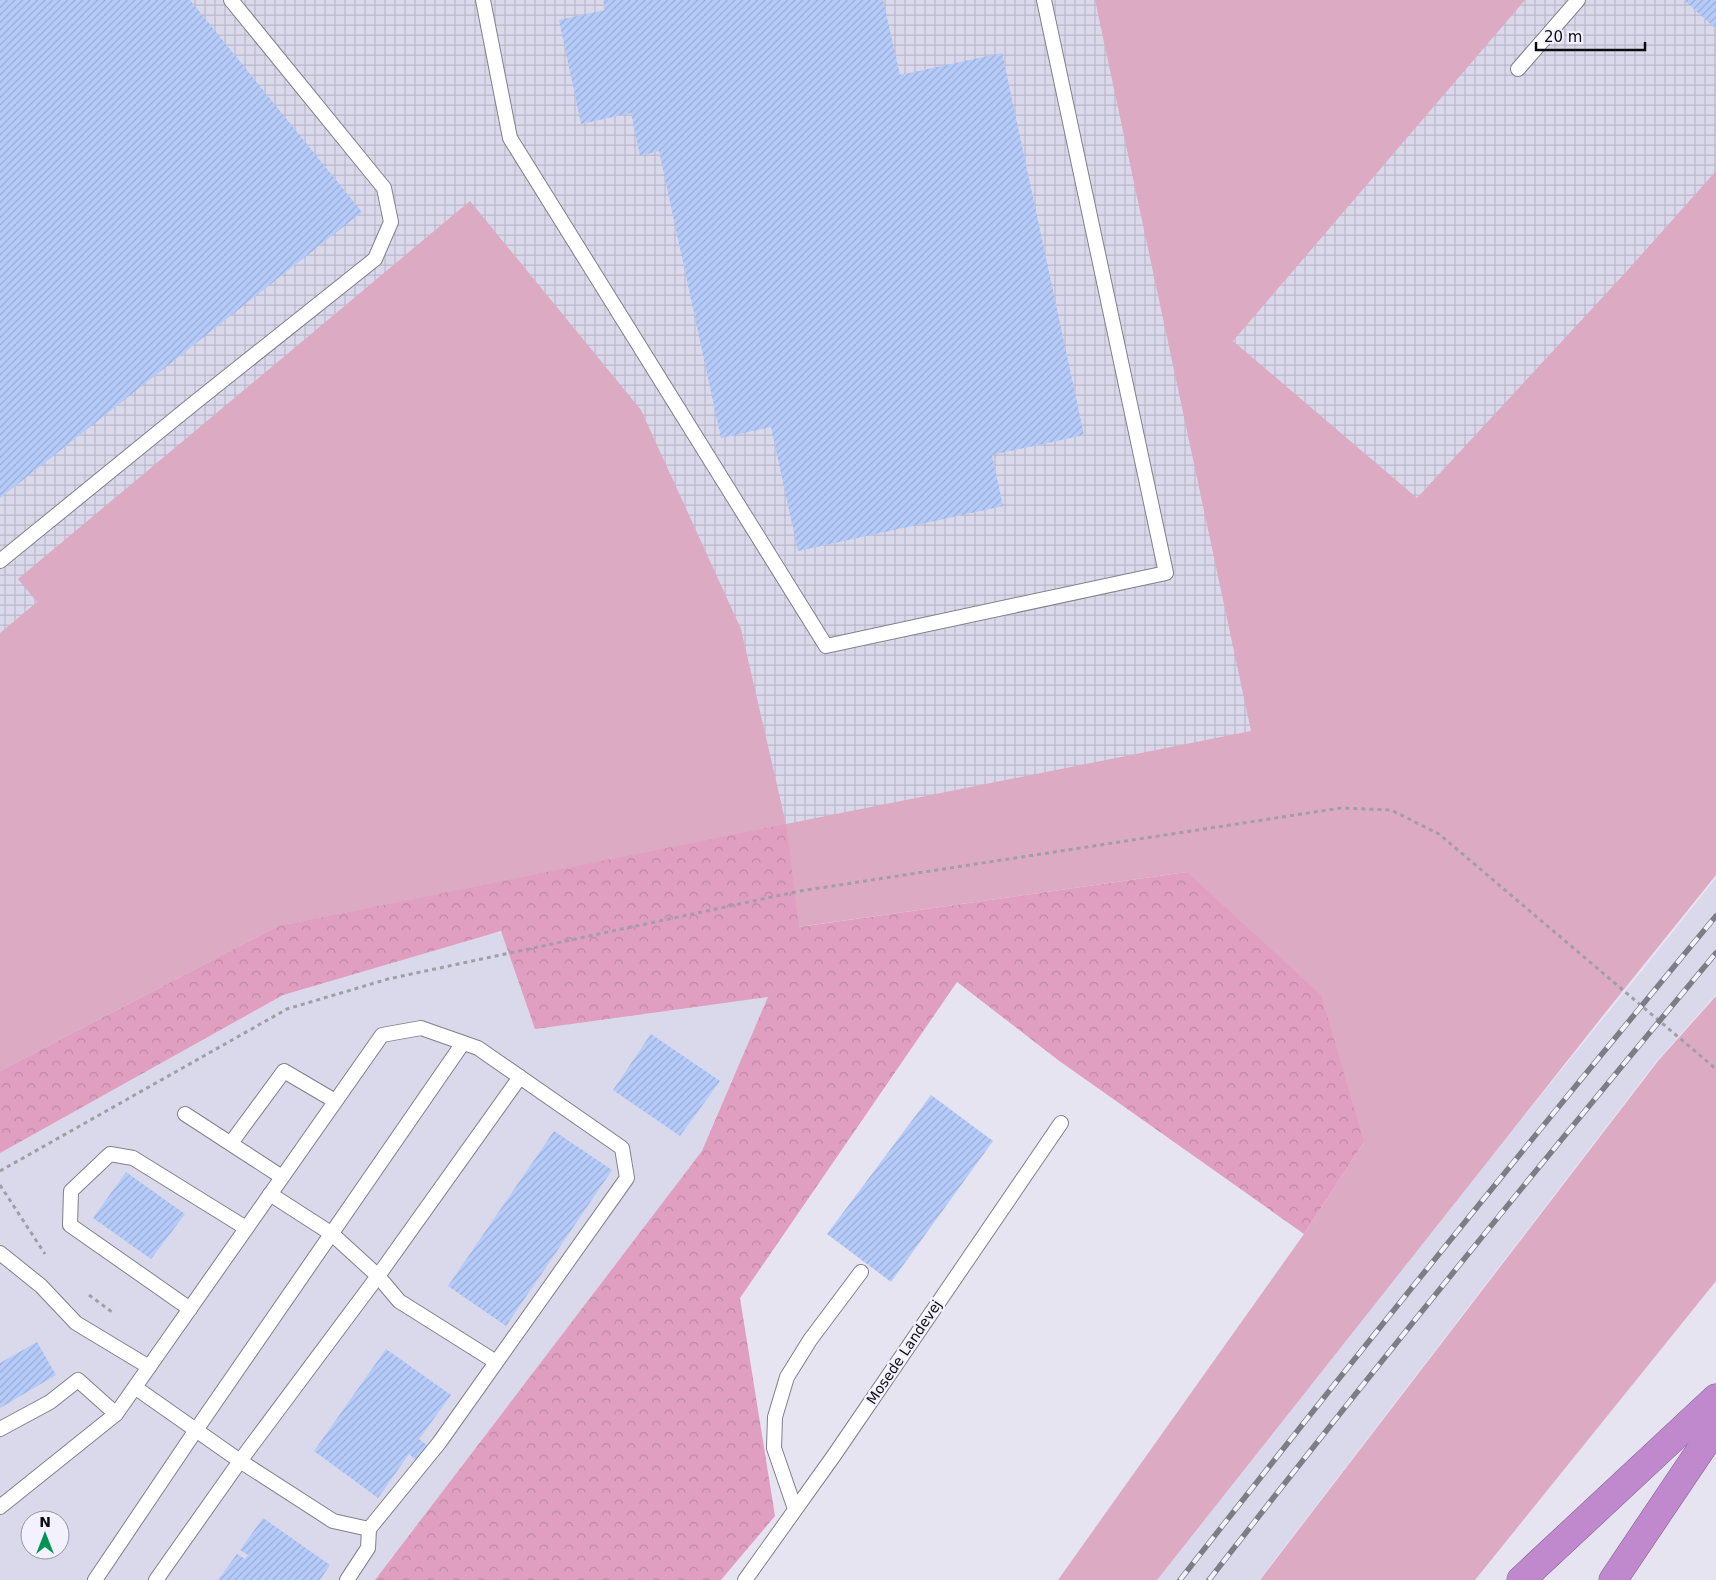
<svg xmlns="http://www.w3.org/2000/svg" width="1716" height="1580" viewBox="0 0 1716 1580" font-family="'DejaVu Sans',sans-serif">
<defs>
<pattern id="industrial-grid" width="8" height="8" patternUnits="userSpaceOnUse" patternTransform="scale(1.25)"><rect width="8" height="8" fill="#dad8eb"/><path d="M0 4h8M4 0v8" fill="none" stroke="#bab8c8"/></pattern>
<pattern id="forest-crowns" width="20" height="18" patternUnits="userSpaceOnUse" patternTransform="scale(1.25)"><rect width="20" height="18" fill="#e09fc0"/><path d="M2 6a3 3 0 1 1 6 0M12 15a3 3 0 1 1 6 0" fill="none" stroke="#bf88a4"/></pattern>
<pattern id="building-hatch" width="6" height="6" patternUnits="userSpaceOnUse" patternTransform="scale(1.25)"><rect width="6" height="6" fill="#b5cbfa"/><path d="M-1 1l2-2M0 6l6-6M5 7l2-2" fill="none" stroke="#9aadd5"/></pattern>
</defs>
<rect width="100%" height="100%" fill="#e6e4f1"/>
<!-- built -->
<g fill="#dad8eb" fill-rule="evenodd">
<path d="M1716,878V994L1655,1063L1259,1580H1149L1245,1459L1641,972Z"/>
<path d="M278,926L817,943L702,1151L375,1580H0V1071ZM30,1520H60V1550H30Z"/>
</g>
<!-- industrial -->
<path fill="url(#industrial-grid)" d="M0,0H1716V748L278,926L0,1071Z"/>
<!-- green -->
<g fill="#dcabc3">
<path d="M1095,0H1525L1233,341L1417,498L1626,272L1716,171V875L1605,1013L1157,1580H1058L1304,1234L1364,1142L1187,872L798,927L785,825L278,926L0,1071V633L37,602L18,579L470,201L641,410L741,629L786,824L1251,731Z"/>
<path d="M1716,996V1281L1475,1580H1260L1658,1061Z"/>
</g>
<!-- forest -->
<path fill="url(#forest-crowns)" d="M786,824L799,927L1187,872L1321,995L1364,1142L1304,1234L1058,1060L957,982L740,1298L775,1516L721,1580H375L702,1151L768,997L535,1029L501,931L283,995L0,1153V1071L278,926Z"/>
<!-- building -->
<g fill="url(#building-hatch)">
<path d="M0,0H190L362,212L0,498Z"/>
<path d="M603,0H883L900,75L1002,53L1084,435L992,455L1003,506L798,551L771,427L721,438L659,151L640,156L631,113L581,124L559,20L605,10Z"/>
<path d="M1684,0H1716V29Z"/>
<path d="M651,1034L720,1081L680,1136L613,1090Z"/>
<path d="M931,1095L993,1141L891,1282L827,1234Z"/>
<path d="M554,1131L612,1170L506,1326L448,1286Z"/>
<path d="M126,1172L185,1214L151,1259L93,1218Z"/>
<path d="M37,1342L56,1375L0,1408V1363Z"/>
<path d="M386,1349L451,1395L419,1439L428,1446L417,1461L409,1454L378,1498L314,1451Z"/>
<path d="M263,1518L330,1565L320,1580H218L237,1554L245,1559L248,1555L240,1550Z"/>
</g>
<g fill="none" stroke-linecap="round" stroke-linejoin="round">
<!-- service casing -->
<g stroke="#82808b" stroke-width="16">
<g id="service">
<path d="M483,0L510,138L826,646L1166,573L1044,0"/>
<path d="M1518,69L1578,0"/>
<path d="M0,561L193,404L375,259L391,222L384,188L231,0"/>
<path d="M185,1114L282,1177"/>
<path d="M231,1143L284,1071L335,1101"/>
<path d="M270,1194L332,1234L378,1276L399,1301L496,1362"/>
<path d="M0,1253L41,1286L76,1323L149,1367"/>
<path d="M190,1309L70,1225L71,1191L110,1154L133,1158L246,1228"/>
<path d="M136,1388L240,1461L333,1521L369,1529"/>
<path d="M0,1429L50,1402L78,1380L116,1414"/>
<path d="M0,1507L116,1414L382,1035L421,1028L478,1048L622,1148L627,1178L439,1443L369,1529L368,1548L347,1580"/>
<path d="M795,1509L774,1448L775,1417L787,1377L810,1340L861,1272"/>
<path d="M95,1580L196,1430L463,1043"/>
<path d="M156,1580L240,1461L378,1276L520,1077"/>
<path d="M745,1580L835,1454L1061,1123"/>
</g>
</g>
<!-- motorway casing -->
<g stroke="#815d8a" stroke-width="29">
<g id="motorway">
<path d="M1521,1580L1716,1398"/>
<path d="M1613,1580L1716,1427"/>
</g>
</g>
<!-- path -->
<g stroke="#a09ea8" stroke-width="3" stroke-dasharray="4 4" stroke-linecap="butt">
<path d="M0,1171L287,1009L388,979L800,891L1341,808L1391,810L1439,834L1716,1069"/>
<path d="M0,1185L45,1254"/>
<path d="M89,1295L112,1312"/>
</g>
<!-- service -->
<use href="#service" stroke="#fff" stroke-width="14"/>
<!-- motorway -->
<use href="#motorway" stroke="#c089cd" stroke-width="28"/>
<!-- rail casing -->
<g stroke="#7e7d85" stroke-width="5.5">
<g id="rail">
<path d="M1180,1580C1355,1356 1534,1135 1716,916"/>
<path d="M1209,1580C1374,1368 1544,1159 1716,953"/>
</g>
</g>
<!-- rail -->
<use href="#rail" stroke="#f3f1fe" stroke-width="4" stroke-dasharray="11" stroke-linecap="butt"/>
</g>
<g text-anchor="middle" stroke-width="4.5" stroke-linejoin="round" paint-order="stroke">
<!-- street labels -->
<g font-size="14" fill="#0c0b0f" stroke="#f3f1fe">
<text transform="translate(904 1352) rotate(-56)" y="5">Mosede Landevej</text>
</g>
</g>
<!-- north arrow -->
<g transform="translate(45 1535)"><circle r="24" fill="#f3f1fe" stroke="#97959e"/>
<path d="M0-4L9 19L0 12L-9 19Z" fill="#029454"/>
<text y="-8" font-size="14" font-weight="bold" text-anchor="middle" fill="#0c0b0f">N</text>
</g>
<!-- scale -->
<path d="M1536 42v8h109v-8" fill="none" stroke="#0c0b0f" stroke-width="2.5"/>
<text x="1544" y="42" font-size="15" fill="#0c0b0f" stroke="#f3f1fe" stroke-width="4" paint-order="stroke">20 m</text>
</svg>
